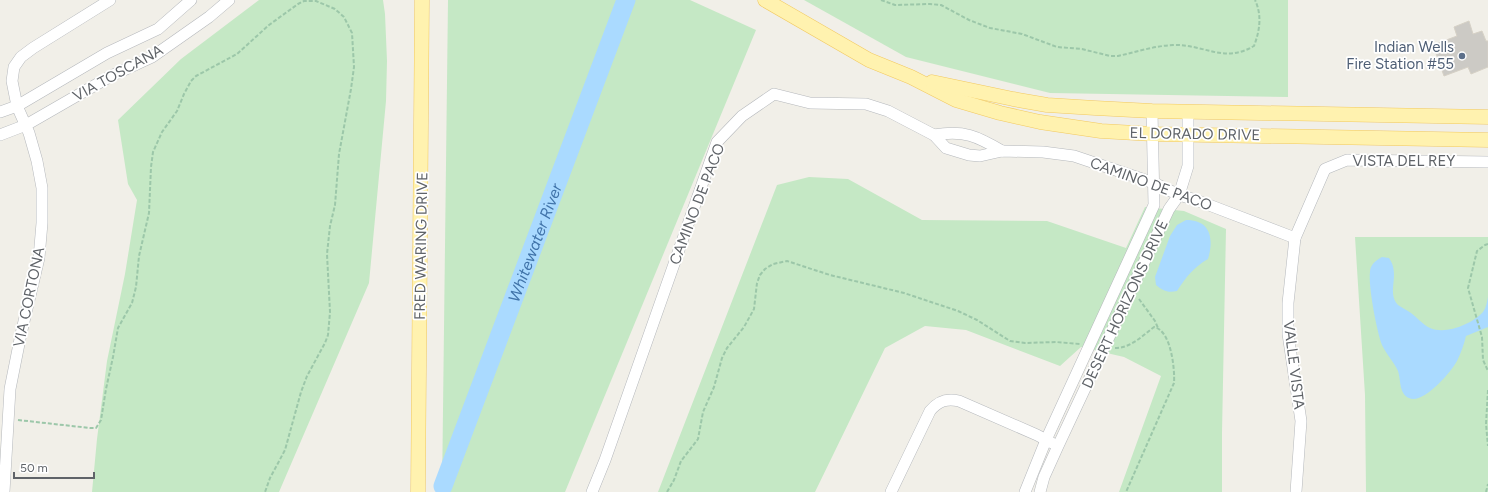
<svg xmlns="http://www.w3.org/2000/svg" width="1488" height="492" viewBox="0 0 1488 492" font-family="Figtree,sans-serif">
<rect width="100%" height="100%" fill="#f1efe8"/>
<!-- green -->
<g fill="#c5e8c5">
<path d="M259,0H383L385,14L387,61L386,101L369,283L279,492H92L97,439L107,361L125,274L137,200L128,184L118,120L181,59Z"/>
<path d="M448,0H690L756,30L565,492H442Z"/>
<path d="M804,0H1288V97L1050,93L906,57Z"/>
<path d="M809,177L848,179L922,220L1047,221L1126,248L1145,207L1184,211L1226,229L1222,433V492H1119L1161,376L1124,357L1081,347L1060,366L966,330L925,326L885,348L815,492H658L777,185Z"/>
<path d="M1355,237H1488V492H1366L1365,395Z"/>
</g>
<!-- water -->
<g fill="#aadaff">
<path d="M1186,220C1211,220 1214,239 1208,259C1194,267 1186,277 1177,291C1168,293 1163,291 1156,285L1155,277L1170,236L1177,225Z"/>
<path d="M1382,257L1389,258C1401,275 1386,292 1398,305C1402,308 1407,310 1411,313C1418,318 1422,324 1430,328C1446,335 1472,324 1483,312C1486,308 1487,302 1488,297V327L1466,336C1464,344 1461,353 1457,361C1451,372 1423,405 1409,398C1399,394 1401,380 1398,371C1394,362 1386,354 1382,345C1377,332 1368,286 1370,272C1370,265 1376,260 1382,257Z"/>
</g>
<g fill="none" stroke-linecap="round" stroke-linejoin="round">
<!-- river -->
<path stroke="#aadaff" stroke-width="19" id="s1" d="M443,486L626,0"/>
</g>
<!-- building -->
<path fill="#cccac5" stroke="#d6d1c6" d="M1469,21L1473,34L1482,31L1486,41H1488V67L1471,74L1468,67L1444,76L1433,45L1457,36L1454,27Z"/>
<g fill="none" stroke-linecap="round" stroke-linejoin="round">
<!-- minor casing -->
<g stroke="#b5b8bc" stroke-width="12">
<g id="minor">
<path d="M0,112L17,106L107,53L158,29L191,0"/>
<path d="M0,135L26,125L111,76L152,57L209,17L229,0"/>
<path d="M934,135C964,130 977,136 1002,151"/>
<path d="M4,492L10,389L21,334L39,258L42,223V188L37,161L29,133L17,106L12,81L14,67L21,57L33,48L110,0"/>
<path d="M592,492L605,460L717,142L742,116L774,94L810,103L866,104L888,111L934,135L946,148L969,155L980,156L1002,151L1043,152L1074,156L1154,183L1179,195L1196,200L1295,238"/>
<path d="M891,492L930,411C938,401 947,398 959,401L1037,435L1052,443"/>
<path d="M1025,492L1046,440L1154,205L1152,111"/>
<path d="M1040,492L1044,477L1058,446L1169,209L1179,195L1188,166V111"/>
<path d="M1296,492L1301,421L1288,334V303L1295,238L1325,169L1347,160L1488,162"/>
</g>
</g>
<!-- major casing -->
<g stroke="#f2c960" stroke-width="15">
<g id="major">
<path d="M765,0L869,60L911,77L956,100L1000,113L1040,122L1101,131L1153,134L1488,140"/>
<path d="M932,82L1013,99L1047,105L1095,108L1152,111L1488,117"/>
<path d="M418,492L422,0"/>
</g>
</g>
<!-- path -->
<g stroke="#9cc7a9" stroke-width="2" stroke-dasharray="4 2" stroke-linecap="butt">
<path d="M881,0L895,5L930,4L941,5L969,20L990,28L1022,34L1057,47L1082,49L1110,56H1118C1136,52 1154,46 1173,45C1205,44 1223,64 1254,46C1260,30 1262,15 1255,0"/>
<path d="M1488,244L1485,245L1477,251L1468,288L1482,337L1483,360L1488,371"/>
<path d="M1139,299L1155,321L1158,328"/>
<path d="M1115,348C1131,348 1142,336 1154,327C1171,330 1175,369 1174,383L1126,492"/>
<path d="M1488,390L1486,424L1488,446"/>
<path d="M18,420L90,428H96L101,420L106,389L113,357L118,328L132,303L136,287L139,256L149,213L151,167L153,152L162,132L177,111L184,94L191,81L196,76L237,54L269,25L298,4L304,1H316L335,9L344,17L352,33L354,67L351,89L339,154L335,205L330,226L327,254L330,312L328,335L325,343L307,376L301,392L285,450L270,478L265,492"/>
<path d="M667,492L674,480L681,461L698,439L703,412L714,387L722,358L727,348L744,327L754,309L757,283L760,275L765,269L773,264L787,261L830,275L904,293L958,311L977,320L1010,341L1025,343L1056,342L1080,344"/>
<path d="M1486,492L1488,484"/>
</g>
<!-- minor -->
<use href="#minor" stroke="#fff" stroke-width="11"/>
<!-- major -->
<use href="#major" stroke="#fff2af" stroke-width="14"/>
</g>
<!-- markers -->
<circle fill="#5c6f8a" stroke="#fff" stroke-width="1.5" cx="1462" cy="56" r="4"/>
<g text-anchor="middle" stroke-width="3.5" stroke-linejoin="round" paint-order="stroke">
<!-- service labels -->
<g font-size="15" fill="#4e5e75" stroke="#fff" text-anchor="end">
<text x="1454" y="52">Indian Wells<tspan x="1454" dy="17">Fire Station #55</tspan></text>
</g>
<!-- street labels -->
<g font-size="15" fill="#5f6368" stroke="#fff">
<text transform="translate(118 73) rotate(-29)" y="5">VIA TOSCANA</text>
<text transform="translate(1195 134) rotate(1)" y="5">EL DORADO DRIVE</text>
<text x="1404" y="166">VISTA DEL REY</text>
<text transform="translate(1151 184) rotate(20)" y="5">CAMINO DE PACO</text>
<text transform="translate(697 204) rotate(-69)" y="5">CAMINO DE PACO</text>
<text transform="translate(421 246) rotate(-89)" y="5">FRED WARING DRIVE</text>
<text transform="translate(29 297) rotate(-78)" y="5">VIA CORTONA</text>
<text transform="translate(1125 304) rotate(-65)" y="5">DESERT HORIZONS DRIVE</text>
<text transform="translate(1294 365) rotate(83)" y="5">VALLE VISTA</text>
</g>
<!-- water labels -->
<g font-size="16" font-style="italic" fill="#4174aa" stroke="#fff">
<text dy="6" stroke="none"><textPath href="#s1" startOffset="260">Whitewater River</textPath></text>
</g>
</g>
<!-- scale -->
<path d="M14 472v6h80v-6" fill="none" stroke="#5f6368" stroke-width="2"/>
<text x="20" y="472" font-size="12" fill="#5f6368" stroke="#ffffff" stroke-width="3" paint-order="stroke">50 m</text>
</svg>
